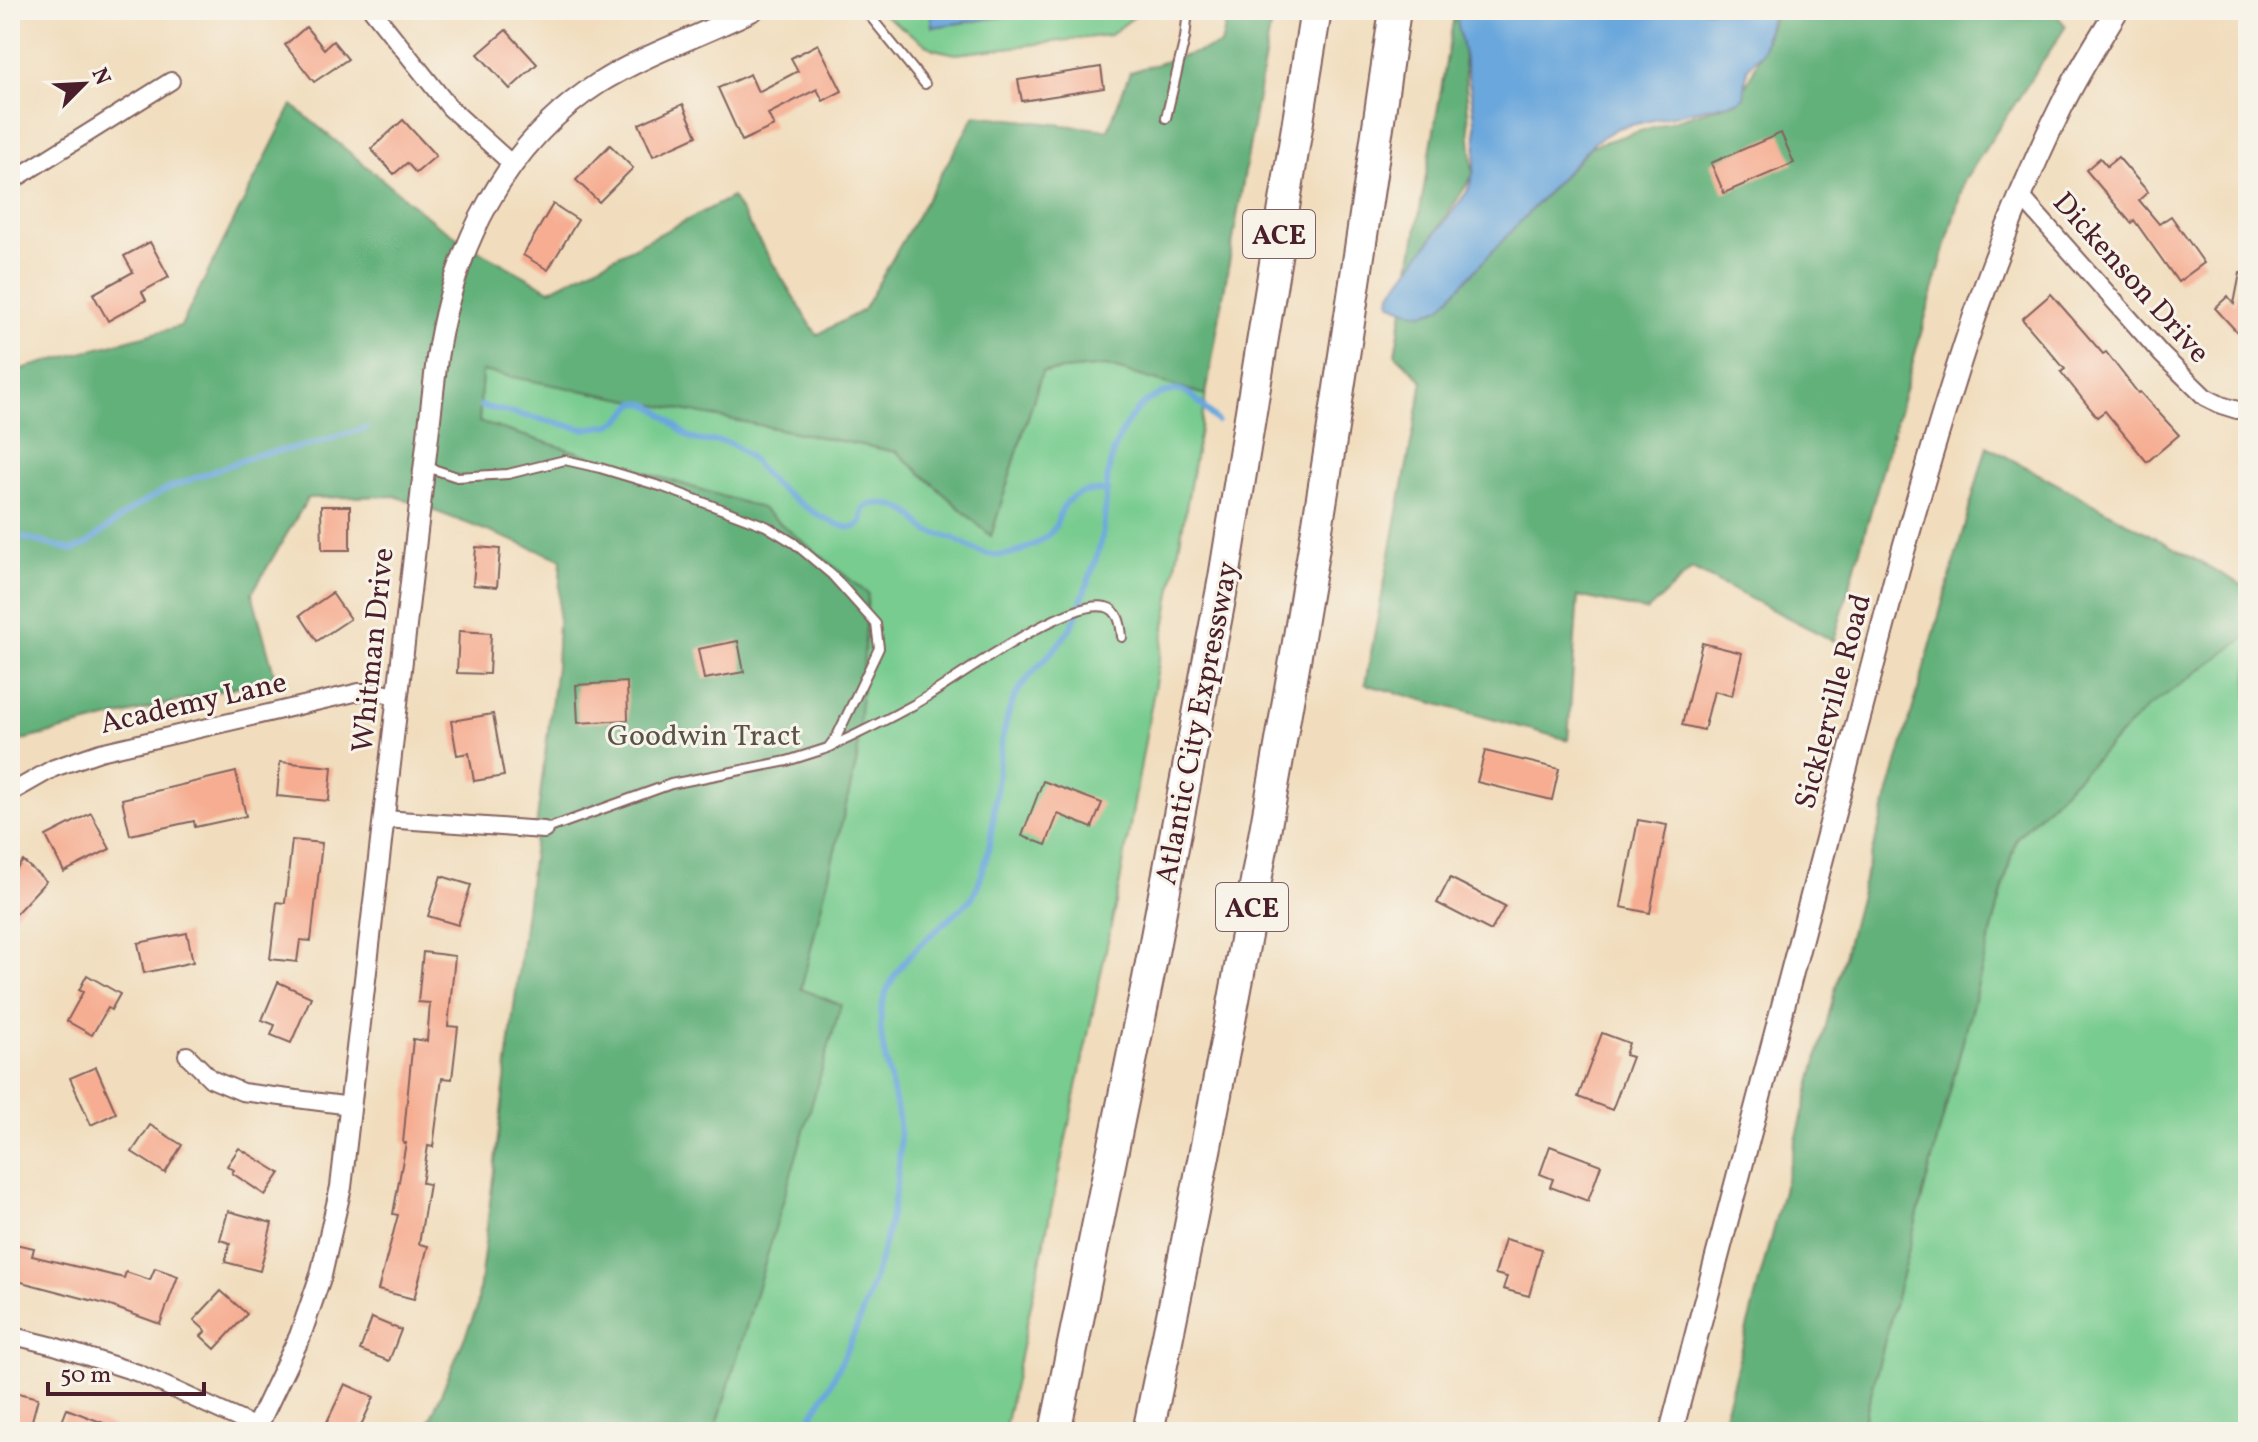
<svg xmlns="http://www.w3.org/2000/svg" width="2258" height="1442" viewBox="0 0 2258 1442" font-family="Vollkorn,serif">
<rect width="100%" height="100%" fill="#f7f3e8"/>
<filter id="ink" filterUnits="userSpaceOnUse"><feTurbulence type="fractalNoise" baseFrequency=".0125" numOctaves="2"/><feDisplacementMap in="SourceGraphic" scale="16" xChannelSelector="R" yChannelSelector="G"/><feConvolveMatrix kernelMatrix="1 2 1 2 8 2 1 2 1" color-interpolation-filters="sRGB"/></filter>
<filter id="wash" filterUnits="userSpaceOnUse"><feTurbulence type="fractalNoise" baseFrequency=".006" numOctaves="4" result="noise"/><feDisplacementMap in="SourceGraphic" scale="32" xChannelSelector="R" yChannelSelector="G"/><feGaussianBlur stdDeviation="1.8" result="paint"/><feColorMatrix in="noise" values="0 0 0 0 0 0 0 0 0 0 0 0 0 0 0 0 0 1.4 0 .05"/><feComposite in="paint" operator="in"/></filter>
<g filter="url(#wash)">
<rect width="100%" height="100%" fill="#f1ddbd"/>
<!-- green -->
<g fill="#78cc90" stroke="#61765e" stroke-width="2">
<path d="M877,10H1143L1110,35L956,54L933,49Z"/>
<path d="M1106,366L1206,395L1119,888L1004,1432H715L840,1005L801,989L857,760L479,422L482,371L897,452L991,536L1042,372Z"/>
<path d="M2248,636V1432H1861L2016,838L2147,708Z"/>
</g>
<!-- forest -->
<g fill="#62b07a" stroke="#566852" stroke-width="2">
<path d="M1229,10H1273L1206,395L1106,366L1042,372L991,536L897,452L482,371L479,422L761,508L868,594L857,760L801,989L841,1005L715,1432H425L477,1308L556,666L561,559L395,496L308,498L252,593L275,677L19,741L10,751V372L181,326L292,105L435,223L485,254L550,290L732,197L817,335L863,310L975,115L1108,130L1130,72L1221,45Z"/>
<path d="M1455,10H1460L1473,175L1409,273Z"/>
<path d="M1776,10H2052L2066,26L1964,181L1834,641L1692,569L1647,611L1578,596L1568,740L1365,684L1423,381L1395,354L1404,304L1441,306L1591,146L1739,101L1762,52Z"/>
<path d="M1987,446L2248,588V636L2147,708L2016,838L1861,1432H1720L1861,891Z"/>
</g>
<!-- water -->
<g fill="#6ba7dc" stroke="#5a6384" stroke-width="2">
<path d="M930,10H1002L1003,17L932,27Z"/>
<path d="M1458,10H1773L1762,52L1747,69L1744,97L1739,101L1618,128L1594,142L1441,307C1421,318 1410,312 1390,303L1391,293L1467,192C1489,145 1465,68 1457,19Z"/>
</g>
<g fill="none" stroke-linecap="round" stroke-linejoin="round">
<!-- stream -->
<g stroke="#6ba7dc" stroke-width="6">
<path d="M481,406L584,429L611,425L621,419L635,403C657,400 673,428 691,438C705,445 720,437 733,445C752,456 755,465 769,479C780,491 845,539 859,525C863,520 862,513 864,508C877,499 898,505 911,514C917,519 921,527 928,531C936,534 945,535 952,538C966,544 977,553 992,555C1010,558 1042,544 1053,530C1057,525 1058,518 1060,513C1069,492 1087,490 1107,491"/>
<path d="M10,534L72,550L85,545L132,509L166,489L256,455L306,446L366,428"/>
<path d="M800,1432C853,1364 907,1209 899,1123C895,1085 872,1034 884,998C899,954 941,929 972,898C1002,840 990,771 1010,709C1021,674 1054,657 1071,627C1077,617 1080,604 1084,593C1090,576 1097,559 1101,541C1106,520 1105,497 1108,475C1112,446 1129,408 1157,396C1164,393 1173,389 1181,391C1194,393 1207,412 1217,421"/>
</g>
</g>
<g id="blocks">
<!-- building -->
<g fill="#f6ad92">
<path d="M306,27L324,49L333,41L348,59L314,82L285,45Z"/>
<path d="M506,30L537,64L510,89L478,54Z"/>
<path d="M818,44L842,91L823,101L817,89L768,114L774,126L742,141L718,88L750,74L758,92L798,71L791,58Z"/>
<path d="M1101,67L1104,88L1022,101L1018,80Z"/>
<path d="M683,104L697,136L653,156L639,124Z"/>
<path d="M403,120L436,156L416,173L407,163L394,174L371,149Z"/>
<path d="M1781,133L1794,163L1724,193L1711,163Z"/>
<path d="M610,145L633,168L599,202L576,180Z"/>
<path d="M2118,157L2148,192L2139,200L2159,224L2171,216L2204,263L2178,282L2134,220L2131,223L2086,170L2100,158L2107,166Z"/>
<path d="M553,204L578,220L548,270L523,255Z"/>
<path d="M150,242L169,277L142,292L146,300L108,321L93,294L133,272L124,256Z"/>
<path d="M2240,273L2248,274V344L2215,308L2228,296L2234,304Z"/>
<path d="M2051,294L2103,354L2106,352L2138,393L2140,392L2179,435L2147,462L2105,411L2097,417L2061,372L2065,369L2022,319Z"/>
<path d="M321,506H350V550H322Z"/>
<path d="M476,547L500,549L497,587L473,585Z"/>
<path d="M332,593L350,619L317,641L300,615Z"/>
<path d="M459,631L491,633L489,674L457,673Z"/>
<path d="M738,641L744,672L704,679L698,649Z"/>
<path d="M1702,643L1742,653L1732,696L1714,691L1704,730L1682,725Z"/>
<path d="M627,682L628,720L578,723L576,685Z"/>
<path d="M493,714L504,776L474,781L469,753L457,755L451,721Z"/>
<path d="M1485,751L1559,769L1552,800L1477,782Z"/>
<path d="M280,762L332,767L329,801L277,796Z"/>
<path d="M236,772L246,816L195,827L194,821L130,835L122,799Z"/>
<path d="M1043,781L1102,803L1092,828L1058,814L1046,845L1022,836Z"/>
<path d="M91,813L110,849L64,872L46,836Z"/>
<path d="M1638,820L1667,825L1650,913L1621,907Z"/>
<path d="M292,840L322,843L311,941L300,940L297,962L270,959L277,902L285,903Z"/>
<path d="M23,861L46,881L10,920V876Z"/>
<path d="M441,876L471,885L458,925L428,916Z"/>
<path d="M1450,878L1505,906L1491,931L1437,903Z"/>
<path d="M187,933L193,962L144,973L138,943Z"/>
<path d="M423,952L455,956L448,1026L458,1027L452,1079L442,1078L433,1147L428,1146L422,1183L429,1184L419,1244L428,1246L414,1299L378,1290L398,1215L393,1214L406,1143H403L413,1039L427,1041L430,1003L418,1002Z"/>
<path d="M87,975L120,994L111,1010L108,1008L92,1035L67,1021L83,992L79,990Z"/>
<path d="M278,982L311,997L291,1043L271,1035L275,1025L262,1020Z"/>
<path d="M1602,1033L1629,1043L1625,1055L1632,1057L1612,1110L1578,1097Z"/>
<path d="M96,1067L116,1113L91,1125L70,1078Z"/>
<path d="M150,1125L182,1145L165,1173L132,1152Z"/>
<path d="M1550,1146L1601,1165L1588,1201L1550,1187L1553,1179L1540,1174Z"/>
<path d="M239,1148L280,1173L265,1195L232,1173L234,1170L227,1166Z"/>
<path d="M228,1211L272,1223L260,1271L225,1262L230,1243L220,1240Z"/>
<path d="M1505,1239L1542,1249L1529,1296L1503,1289L1507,1277L1495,1274Z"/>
<path d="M10,1243L34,1248L32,1256L124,1278L126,1272L150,1280L155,1268L178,1276L160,1324L105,1304L10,1279Z"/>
<path d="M221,1291L247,1314L215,1349L201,1336L206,1331L194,1320Z"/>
<path d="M372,1318L401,1330L389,1361L360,1350Z"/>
<path d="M345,1384L374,1397L358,1432H338L325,1426Z"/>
<path d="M10,1391L38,1398L29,1432L10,1428Z"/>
<path d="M67,1409L124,1431V1432H58Z"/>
</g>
</g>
</g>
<g filter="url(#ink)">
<use href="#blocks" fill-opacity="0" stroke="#84625e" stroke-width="2"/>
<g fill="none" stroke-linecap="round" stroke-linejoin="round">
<!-- service casing -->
<g stroke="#84625e" stroke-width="12">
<g id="service">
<path d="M865,10L925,84"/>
<path d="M1166,118L1185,38L1188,10"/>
<path d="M427,467L457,477L508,474L565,460L600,468L663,487L766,526L794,543L832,575L876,624L879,648L837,736L828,748L787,761L671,784L544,830"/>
<path d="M832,746C860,733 888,719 915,704C952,683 1067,597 1106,607C1119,610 1121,625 1122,637"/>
</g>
</g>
<!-- minor casing -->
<g stroke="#84625e" stroke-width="20">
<g id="minor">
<path d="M372,10L450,108L513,165"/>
<path d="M10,182L171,81"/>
<path d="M2020,195L2162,355L2205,397L2221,405L2237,410L2248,409"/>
<path d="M10,793L54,768L100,752L359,692H378L396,696"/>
<path d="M384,819L544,830"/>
<path d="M187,1055L211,1079L242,1092L351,1106"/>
<path d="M10,1335L54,1346L138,1373L256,1427"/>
</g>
</g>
<!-- tertiary casing -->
<g stroke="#84625e" stroke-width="24">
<path id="tertiary" d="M254,1432L300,1336L321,1275L341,1187L437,358C453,249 504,144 599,83C647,53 703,35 753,10"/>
</g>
<!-- secondary casing -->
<g stroke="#84625e" stroke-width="26">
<path id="secondary" d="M1671,1432L1898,569C1943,410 1988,253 2062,105C2078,72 2098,41 2117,10"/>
</g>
<!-- motorway casing -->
<g stroke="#84625e" stroke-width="34">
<g id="motorway">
<path d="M1055,1432L1148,979L1224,578L1316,10"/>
<path d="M1148,1432C1210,1136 1266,839 1315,541C1344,364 1369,187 1395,10"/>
</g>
</g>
<!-- service -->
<use href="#service" stroke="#fff" stroke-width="8"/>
<!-- minor -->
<use href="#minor" stroke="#fff" stroke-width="16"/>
<!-- tertiary -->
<use href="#tertiary" stroke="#fff" stroke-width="20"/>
<!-- secondary -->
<use href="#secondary" stroke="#fff" stroke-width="22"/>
<!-- motorway -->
<use href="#motorway" stroke="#fff" stroke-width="30"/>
</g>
</g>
<g text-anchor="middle" stroke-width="6" stroke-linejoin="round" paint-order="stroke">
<!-- shield labels -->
<g fill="#f7f3e8" stroke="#7e5f64" stroke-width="2">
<rect x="1243" y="210" width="72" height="48" rx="6"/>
<rect x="1216" y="883" width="72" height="48" rx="6"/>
</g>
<g font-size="28" font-weight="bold" fill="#4a1f2b">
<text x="1279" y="244">ACE</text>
<text x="1252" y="917">ACE</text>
</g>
<!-- street labels -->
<g font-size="30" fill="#4a1f2b" stroke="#f7f3e8">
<text transform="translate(2132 277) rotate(48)" y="10">Dickenson Drive</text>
<text transform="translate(372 650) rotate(-84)" y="10">Whitman Drive</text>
<text transform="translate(1832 701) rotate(-75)" y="10">Sicklerville Road</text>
<text transform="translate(193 702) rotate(-13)" y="10">Academy Lane</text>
<text transform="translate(1196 723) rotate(-79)" y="10">Atlantic City Expressway</text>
</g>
<!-- park labels -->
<g font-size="30" fill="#585349" stroke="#f7f3e8">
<text x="704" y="745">Goodwin Tract</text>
</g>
</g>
<!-- margin -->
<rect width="2258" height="1442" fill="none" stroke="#f7f3e8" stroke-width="40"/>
<!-- north arrow -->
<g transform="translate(84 84) rotate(66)" stroke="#f7f3e8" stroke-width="6" paint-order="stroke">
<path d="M0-6L14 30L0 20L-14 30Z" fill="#4a1f2b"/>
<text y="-12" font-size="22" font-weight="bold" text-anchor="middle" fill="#4a1f2b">N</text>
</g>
<!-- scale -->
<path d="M48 1382v12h156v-12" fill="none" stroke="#4a1f2b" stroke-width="4"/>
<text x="60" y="1382" font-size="24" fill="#4a1f2b" stroke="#f7f3e8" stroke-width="6" paint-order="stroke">50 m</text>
</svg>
